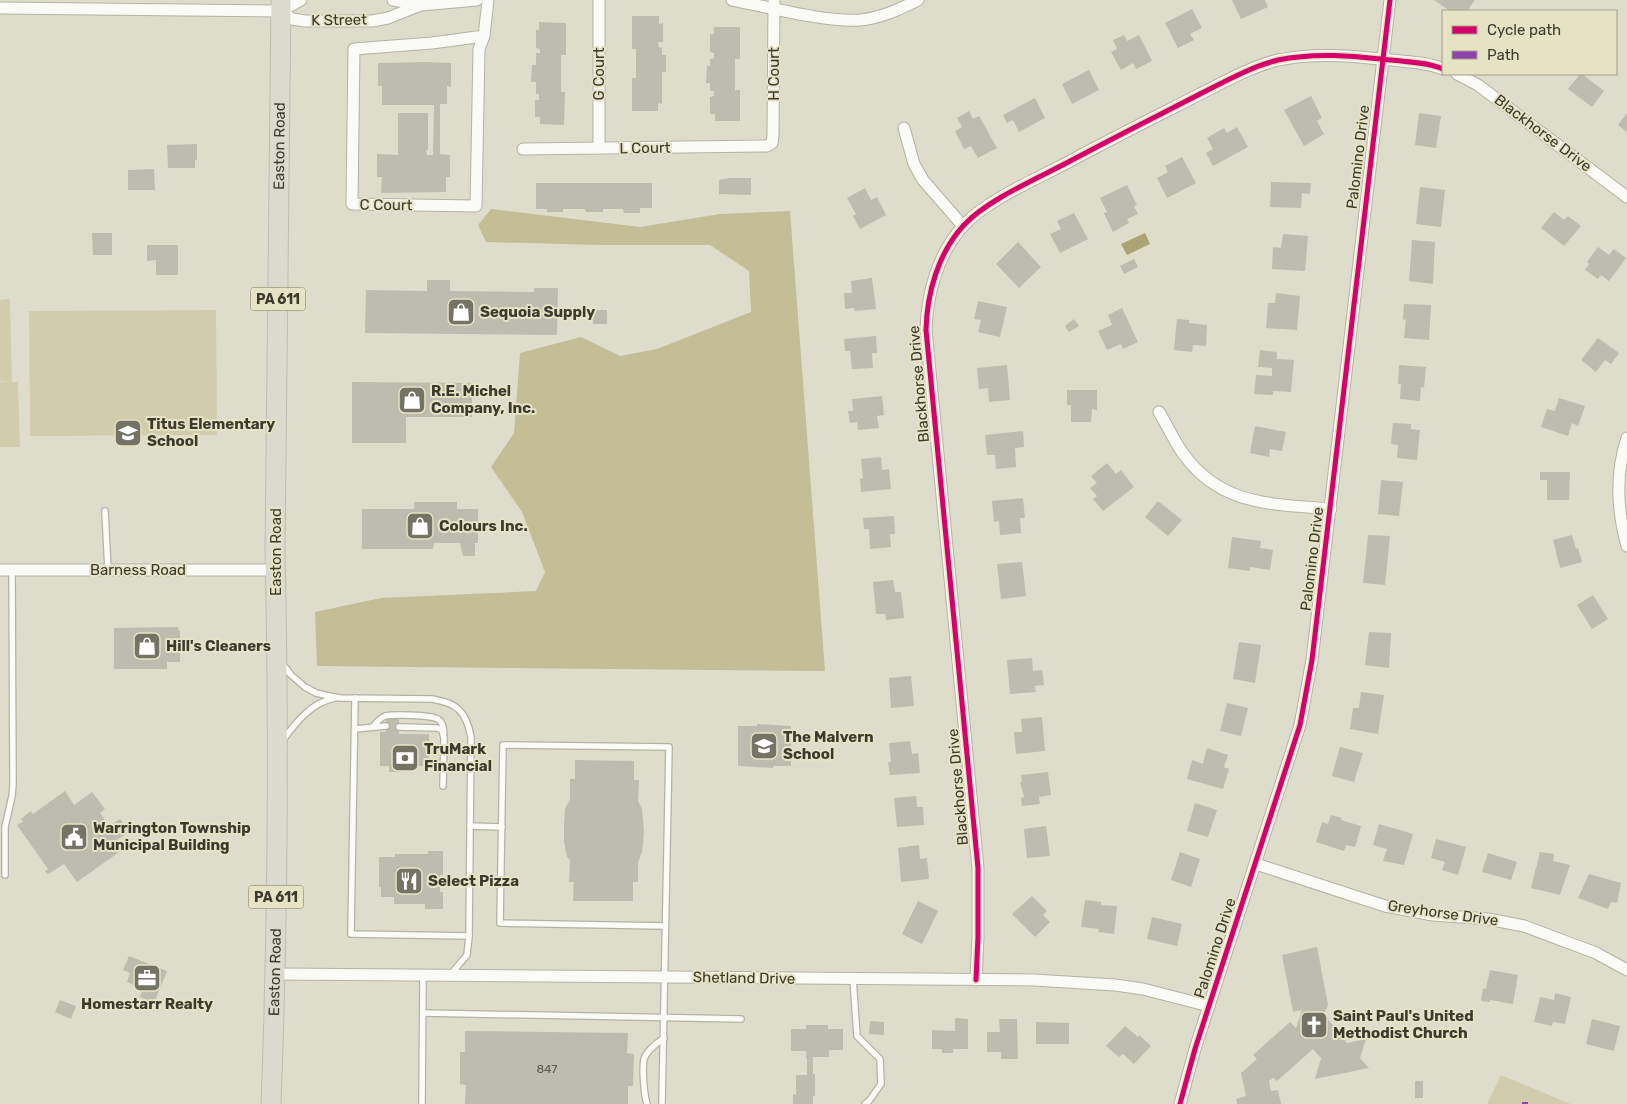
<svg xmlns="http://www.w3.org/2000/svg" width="1627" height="1104" viewBox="0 0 1627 1104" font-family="Rubik,sans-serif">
<rect width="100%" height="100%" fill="#deddcc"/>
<!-- green -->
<g fill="#d1cdac">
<path d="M10,299L12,382H18L20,447H0V382H10L0,381V300Z"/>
<path d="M216,310L217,435L30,436L29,311Z"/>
<path d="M1501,1075L1571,1104H1487Z"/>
</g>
<!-- forest -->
<path fill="#c3be95" d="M491,209L640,227L720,214L790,211L825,671L317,666L315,612L381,598L536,591L545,572L522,512L491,467L514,433L520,353L581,337L620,356L657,349L751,312L749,271L710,245H600L486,242L478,225Z"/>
<!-- water -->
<path fill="#aaa474" d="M1145,233L1150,244L1127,255L1121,244Z"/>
<!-- building -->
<g fill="#bdbcaf">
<path d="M1232,0H1265L1268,7L1241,19Z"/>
<path d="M1434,0H1475L1467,11H1450Z"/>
<path d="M1192,9L1202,28L1190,34L1194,40L1178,48L1165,23Z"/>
<path d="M632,16H659V24L663,23V42H658L659,48L662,47V55H666V72H662V104L658,103V111H632V78H636V49H632Z"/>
<path d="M539,22L566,23V55H561V92H565L564,125L540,124V117H535V100H539V94H536V82H531L532,65H536V53H540V49L536,48V30H539Z"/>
<path d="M714,27H740V59H735V90H740V121H715V114H710V97L714,96V91H710V83H706L707,66H710V59L714,58V53L710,52V34H714Z"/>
<path d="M1124,35L1127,41L1139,35L1152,61L1136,69L1133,63L1121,70L1111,52L1117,49L1113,40Z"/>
<path d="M427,62L451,63V87L447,86V104H440V154L450,155V177H446V192L381,193L382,177H377V154L398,155V113H428V150H426L427,155H433L434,105H382V86H378V63Z"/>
<path d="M1089,70L1099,90L1072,104L1062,84Z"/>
<path d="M1580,74H1582L1604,91L1592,107L1568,89Z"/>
<path d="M1311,96L1322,118L1317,121L1324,134L1304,146L1284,110Z"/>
<path d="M1035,98L1045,118L1019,132L1013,120L1007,123L1003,115Z"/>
<path d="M969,111L973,119L979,116L997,148L978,158L971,146L964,149L955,131L962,127L957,118Z"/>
<path d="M1419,113L1441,116L1436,148L1415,145Z"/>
<path d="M1627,113V132L1618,125Z"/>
<path d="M1237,127L1248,147L1213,166L1206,153L1213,149L1207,138L1224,128L1227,133Z"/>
<path d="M197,144V160H195V168H168L167,145Z"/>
<path d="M1182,157L1196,183L1167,198L1157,178L1168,172L1165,166Z"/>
<path d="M154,169L155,190H128V170Z"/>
<path d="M729,178H751V195L719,194V180Z"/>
<path d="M1271,182L1311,183L1310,194L1302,193L1301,208L1270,207Z"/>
<path d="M536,183H652V208H640V213H624L623,209H603V212H586L585,209H563V212H547V209H536Z"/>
<path d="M1127,185L1137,205L1134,206L1138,214L1127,219L1129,223L1113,232L1104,213L1107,212L1100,198Z"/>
<path d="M1420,187L1445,190L1441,227L1416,224Z"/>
<path d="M865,188L871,200L877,197L886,215L860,229L853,216L856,214L847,198Z"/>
<path d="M1554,212L1564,220L1568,216L1581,226L1564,246L1541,228Z"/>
<path d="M1074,213L1088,239L1060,253L1050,234L1061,229L1057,221Z"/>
<path d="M92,233H112V255H93Z"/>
<path d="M1283,234L1308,236L1305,271L1272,269L1273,247L1281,248Z"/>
<path d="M1412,240L1435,242L1433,284L1409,281Z"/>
<path d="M1018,242L1041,267L1019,288L996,264Z"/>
<path d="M147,245H178V275H156V260L147,261Z"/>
<path d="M1598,247L1609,255L1614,249L1626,258L1609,281L1601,275L1598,279L1585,270L1589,264L1587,262Z"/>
<path d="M1134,259L1138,267L1124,274L1120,266Z"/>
<path d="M872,278L876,309L855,311L854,308L845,309L844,293H852L851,281Z"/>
<path d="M427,280H450V291L534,292V288H558L557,335L365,333L366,290L427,291Z"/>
<path d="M1276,293L1300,296L1297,330L1266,328L1268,303H1275Z"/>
<path d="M978,301L1007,307L1000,337L978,332L981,320L974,319Z"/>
<path d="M1404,304L1431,305L1429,340L1404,338L1406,319L1403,320Z"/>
<path d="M1122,308L1138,342L1123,349L1121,344L1107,350L1098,331L1112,325L1108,315Z"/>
<rect x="593" y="310" width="14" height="14"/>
<path d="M1074,319L1079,326L1069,332L1065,326Z"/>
<path d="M1177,319L1189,320V323L1207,325L1206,346L1193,345L1192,352L1174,350Z"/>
<path d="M876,336L877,353H872L873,368L852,369L850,351H845L844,339Z"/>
<path d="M1598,338L1619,353L1611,364L1605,360L1596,372L1581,360Z"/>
<path d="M1260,350L1277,352V359L1294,360L1291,392L1273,391V395L1254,394L1256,375L1272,376V368L1258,367Z"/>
<path d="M1007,365L1010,400L989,402L988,388L979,389L977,368Z"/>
<path d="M1399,365L1426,367L1424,388L1421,387L1420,401L1400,399L1401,384H1398Z"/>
<path d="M352,382L472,383V417H406V443H352Z"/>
<path d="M1067,390H1097V410L1092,409L1091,422H1071V405H1067Z"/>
<path d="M882,396L884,415L877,416L879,428L858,430L857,422L850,423L848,411H853L852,399Z"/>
<path d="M1559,398L1585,406L1578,426L1572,423L1568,436L1541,427L1547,409L1555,411Z"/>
<path d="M1393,423L1411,424V429L1420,430L1417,460L1397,458L1398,445L1391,444Z"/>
<path d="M1255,426L1286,432L1282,451L1270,449L1269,457L1250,453Z"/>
<path d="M1023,431L1024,447L1015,448L1016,467L996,469L995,455H987L985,435Z"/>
<path d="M881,457L882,470L889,469L891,489L861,492L860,479L863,478L861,459Z"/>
<path d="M1107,463L1116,474L1121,470L1134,487L1103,511L1093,499L1097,496L1090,488L1097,483L1091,476Z"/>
<path d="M1540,472H1570L1569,500H1547V480H1540Z"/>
<path d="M1381,480L1403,482L1399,516L1378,514Z"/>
<path d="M1023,498L1025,518H1020L1021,533L1000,535L999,521L994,522L992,501Z"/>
<path d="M1158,501L1182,520L1168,536L1145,517Z"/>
<path d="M414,502H457V509H478V543H475V556H463L460,543H434L433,549H362V509H414Z"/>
<path d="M894,516L895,534H890L891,547L870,549L869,529H864L863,518Z"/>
<path d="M1368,535L1390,536L1385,585L1363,583Z"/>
<path d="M1572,535L1576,549L1578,548L1582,562L1560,568L1553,540Z"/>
<path d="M1232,537L1261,541L1260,548L1273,550L1270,570L1250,567V571L1228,568Z"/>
<path d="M1022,562L1026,596L1001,599L997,564Z"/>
<path d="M893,580L895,592H901L904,618L886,620L885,614H876L873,582Z"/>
<path d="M1593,595L1608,619L1592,629L1577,605Z"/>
<path d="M178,627V630H180V662H167V669H114V628Z"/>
<path d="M1369,632L1391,633L1389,668L1365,665Z"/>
<path d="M1239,642L1261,645L1255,683L1233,679Z"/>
<path d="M1032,658L1033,671L1042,670L1044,685L1035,686L1036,692L1010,694L1007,660Z"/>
<path d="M911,676L914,706L891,708L889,678Z"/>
<path d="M1361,692L1384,695L1378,734L1350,729L1353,708H1359Z"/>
<path d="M1227,703L1248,708L1241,736L1220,731Z"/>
<path d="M1042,717L1045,751L1016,754L1014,732H1022L1021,719Z"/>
<path d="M386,719H399V734H429V766H400V772H389V766H380V732H386Z"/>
<path d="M757,724L791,726V766H773V768L738,766V726H757Z"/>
<path d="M910,741L912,754L918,753L920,773L890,775L888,762H891L889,743Z"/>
<path d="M1340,747L1363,753L1354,782L1332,776Z"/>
<path d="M1207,748L1228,755L1224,767L1229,769L1223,789L1187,779L1192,760L1203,764Z"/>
<path d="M575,760L634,761V780H639L638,801L642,809L644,832L642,852L638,862V882H633V901H573L574,882H569L570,860L567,857L564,842V824L565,809L570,799V779H575Z"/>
<path d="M1048,772L1051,795L1039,797L1040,804L1022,806L1021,798L1024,797L1020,782H1022L1021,775Z"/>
<path d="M65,791L74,805L92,792L105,809L100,813L109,826L120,819L129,832L115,841L122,850L77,882L64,864L48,874L45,871L48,869L17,825L23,822L21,819L31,811L33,814Z"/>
<path d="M916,796L917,807H923L924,825L897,827L894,798Z"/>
<path d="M1195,803L1217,810L1208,837L1187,831Z"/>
<path d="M1331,815L1342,818L1341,820L1361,826L1355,847L1346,845L1344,851L1316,842L1322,822L1328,824Z"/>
<path d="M1379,824L1413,834L1404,865L1383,861L1387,849L1373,845Z"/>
<path d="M1046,826L1050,856L1027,858L1024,829Z"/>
<path d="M1436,839L1466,847L1458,875L1442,870L1445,862L1431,858Z"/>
<path d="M919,845L920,859L927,858L929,879L901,882L898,848Z"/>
<path d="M428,851H443V875H440V892H443V909H425V904H394V897H381V887H379V857H395V854H428Z"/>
<path d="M1180,852L1200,859L1191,887L1171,880Z"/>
<path d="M1540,852L1554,854L1553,861L1570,865L1560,895L1531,888Z"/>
<path d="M1488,853L1517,862L1511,880L1482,872Z"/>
<path d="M1589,874L1621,883L1617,903L1611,902L1608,909L1578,898Z"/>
<path d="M1032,896L1047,911L1043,915L1050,922L1035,937L1012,914Z"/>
<path d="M1085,900L1101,902V905L1117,906L1114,934L1098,932L1099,929L1081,927Z"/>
<path d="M918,901L938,911L922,944L902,934Z"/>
<path d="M1152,917L1182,924L1177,946L1147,939Z"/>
<path d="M1317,947L1328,1005L1324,1014L1347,1043L1366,1039L1360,1058L1369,1068L1315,1079L1321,1058L1313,1049L1277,1081L1273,1078L1269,1081L1271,1091L1278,1090L1281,1104H1237L1236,1099L1246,1096L1241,1073L1257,1059L1253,1055L1290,1022L1296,1028L1302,1010L1293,1012L1282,955Z"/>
<path d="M129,956L167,971L154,1003L140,997L143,989L127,982L130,973L123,970Z"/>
<path d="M1490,970L1518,975L1513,1004L1490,1000V1002L1481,1001L1483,988L1486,989Z"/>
<path d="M1555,993L1571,997L1565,1024L1553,1022L1552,1026L1534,1022L1540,997L1554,1000Z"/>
<path d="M60,1000L76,1006L71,1019L55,1012Z"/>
<path d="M955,1018L968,1019V1049H953V1053H942V1049H932V1030L955,1031Z"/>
<path d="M999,1019H1017L1018,1059H1001V1052H987V1032H1000Z"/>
<path d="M1592,1019L1620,1026L1614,1051L1586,1044Z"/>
<path d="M870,1021L884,1022V1035L869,1034Z"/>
<path d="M1036,1022L1069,1023V1044H1036Z"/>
<path d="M806,1025H828V1029H843V1050H829V1057H813V1074H815V1096H813V1104H793V1094L796,1095V1075H807V1058H806V1051H791V1029H806Z"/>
<path d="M1125,1026L1138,1037L1139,1035L1151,1046L1134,1064L1123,1054L1119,1057L1106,1046Z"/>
<path d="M465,1031L628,1033L627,1053L634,1054L633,1086H628V1104H465L466,1085L460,1084V1052H465Z"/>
<rect x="1415" y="1081" width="8" height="17"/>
</g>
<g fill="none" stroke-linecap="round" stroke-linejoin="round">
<!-- service casing -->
<g stroke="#b3b2a4" stroke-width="8">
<g id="service">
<path d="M105,511L108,570"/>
<path d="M282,663L291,675L305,687L316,693L329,696L340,698L432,699C457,703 466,711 471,737L469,936L467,955L451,974"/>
<path d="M355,698L351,934L469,936"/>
<path d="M373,727C376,723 380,718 385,716C393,714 430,715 438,719C443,722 443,727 444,733"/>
<path d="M399,727L437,728L442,730L444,738L443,786"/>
<path d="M355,729L386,726"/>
<path d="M283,740C296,722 312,702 335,698"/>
<path d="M470,826L502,827"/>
<path d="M5,875V827L12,796L13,784L12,570"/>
<path d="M853,979L857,1036L880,1059L881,1084L869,1101L865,1104"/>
<path d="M423,1013L741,1019"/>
<path d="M422,1104L423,975"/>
<path d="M647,1104C644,1095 642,1068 644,1059C647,1050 657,1043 664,1038"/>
<path d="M662,1104L669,747L503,745L500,923L664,926"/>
</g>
</g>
<!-- minor casing -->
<g stroke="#b3b2a4" stroke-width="13">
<g id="minor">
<path d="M393,0L421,5L477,0"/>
<path d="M732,0C769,7 823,22 860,20C881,18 900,9 918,0"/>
<path d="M0,8L281,11"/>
<path d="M281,11L292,19L305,21H372L388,18L421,5"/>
<path d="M281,11L301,0"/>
<path d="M484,36L479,49L476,206L352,204L354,49L432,43Z"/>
<path d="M484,36L488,0"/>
<path d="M1457,74L1478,85L1627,197"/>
<path d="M904,128L914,164L923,180L963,226"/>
<path d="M599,148V0"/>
<path d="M523,149L767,146L772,143L773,136L774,0"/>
<path d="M1159,412C1167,425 1173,439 1182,452C1219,506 1272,504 1331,509"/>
<path d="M1627,438C1615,474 1617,510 1627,546"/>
<path d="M0,570H276"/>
<path d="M1256,864L1385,906L1433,915L1488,919L1524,926L1596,953L1627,970"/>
<path d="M276,974L1034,980L1115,985L1143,989L1209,1006"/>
<path d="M976,980L978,937V868L926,330C927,293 938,253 964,225C988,199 1041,177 1074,159C1115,137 1157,116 1198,95C1224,82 1250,67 1278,60C1316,52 1353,56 1391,60C1408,62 1427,62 1443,69"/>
<path d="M1180,1104L1195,1049L1300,725L1312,660L1390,0"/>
</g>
</g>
<!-- trunk casing -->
<g stroke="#bdbdb4" stroke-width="21">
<g id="trunk">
<path id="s1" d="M271,1104C278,920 279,735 275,550L281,0"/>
</g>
</g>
<!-- service -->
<use href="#service" stroke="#fafaf7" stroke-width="5.5"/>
<!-- minor -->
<use href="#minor" stroke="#fafaf7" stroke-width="11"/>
<!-- trunk -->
<use href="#trunk" stroke="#dadace" stroke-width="19"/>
<!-- quiet -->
<path stroke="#8e44ad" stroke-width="4" stroke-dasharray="8 4" stroke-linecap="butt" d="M1522,1104H1528"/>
<!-- cycleway casing -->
<g stroke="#e6e3c4" stroke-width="8">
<g id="cycleway">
<path d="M976,980L978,937V868L926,330C927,293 938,253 964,225C988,199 1041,177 1074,159C1115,137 1157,116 1198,95C1224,82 1250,67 1278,60C1316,52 1353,56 1391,60C1408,62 1427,62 1443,69"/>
<path d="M1180,1104L1195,1049L1300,725L1312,660L1390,0"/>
</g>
</g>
<!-- cycleway -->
<use href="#cycleway" stroke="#d6006c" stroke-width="5"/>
</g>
<!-- icons -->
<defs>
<g id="shop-square" transform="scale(1.4375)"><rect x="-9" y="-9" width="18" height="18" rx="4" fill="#747365" stroke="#e6e3c4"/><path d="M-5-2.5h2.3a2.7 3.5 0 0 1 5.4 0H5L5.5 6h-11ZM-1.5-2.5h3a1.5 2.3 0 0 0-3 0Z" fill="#fff"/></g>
<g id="school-square" transform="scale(1.4375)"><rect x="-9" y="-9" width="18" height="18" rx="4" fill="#747365" stroke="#e6e3c4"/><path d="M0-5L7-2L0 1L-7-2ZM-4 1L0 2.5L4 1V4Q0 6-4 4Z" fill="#fff"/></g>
<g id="bank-square" transform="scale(1.4375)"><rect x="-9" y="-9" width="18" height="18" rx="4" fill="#747365" stroke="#e6e3c4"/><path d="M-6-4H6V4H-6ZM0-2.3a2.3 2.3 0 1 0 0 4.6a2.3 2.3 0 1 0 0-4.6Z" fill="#fff"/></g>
<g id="civic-square" transform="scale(1.4375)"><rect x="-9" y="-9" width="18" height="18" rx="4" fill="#747365" stroke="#e6e3c4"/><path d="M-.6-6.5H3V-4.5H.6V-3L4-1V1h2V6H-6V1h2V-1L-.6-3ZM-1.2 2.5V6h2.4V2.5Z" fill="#fff"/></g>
<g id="restaurant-square" transform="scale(1.4375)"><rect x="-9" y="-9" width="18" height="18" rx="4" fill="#747365" stroke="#e6e3c4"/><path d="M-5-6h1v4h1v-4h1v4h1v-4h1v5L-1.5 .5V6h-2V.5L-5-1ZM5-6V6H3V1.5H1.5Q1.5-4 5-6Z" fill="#fff"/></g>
<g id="office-square" transform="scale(1.4375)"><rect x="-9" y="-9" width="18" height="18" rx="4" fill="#747365" stroke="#e6e3c4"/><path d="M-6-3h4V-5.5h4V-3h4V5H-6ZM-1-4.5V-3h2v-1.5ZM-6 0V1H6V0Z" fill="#fff"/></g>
<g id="church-square" transform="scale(1.4375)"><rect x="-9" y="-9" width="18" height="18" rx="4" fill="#747365" stroke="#e6e3c4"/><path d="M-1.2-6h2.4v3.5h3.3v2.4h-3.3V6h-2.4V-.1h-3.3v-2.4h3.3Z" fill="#fff"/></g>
</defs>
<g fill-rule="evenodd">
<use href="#shop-square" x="461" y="312"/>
<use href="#shop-square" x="412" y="400"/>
<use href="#school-square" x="128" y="433"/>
<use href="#shop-square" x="420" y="526"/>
<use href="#shop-square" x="147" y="646"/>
<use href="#school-square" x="764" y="746"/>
<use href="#bank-square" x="405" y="758"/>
<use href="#civic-square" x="74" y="837"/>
<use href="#restaurant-square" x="409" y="881"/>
<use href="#office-square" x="147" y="978"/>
<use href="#church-square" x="1314" y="1025"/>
</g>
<g text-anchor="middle" stroke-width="4" stroke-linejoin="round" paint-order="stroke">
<!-- number labels -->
<g font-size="12" fill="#5c5a4e">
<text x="547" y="1073">847</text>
</g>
<!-- shield labels -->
<g fill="#e6e3c4" stroke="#6e6d5a" stroke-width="1">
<rect x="250.5" y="287.5" width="55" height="23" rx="4"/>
<rect x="248.5" y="885.5" width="55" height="23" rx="4"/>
</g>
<g font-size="14" font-weight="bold" fill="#3b3a2d">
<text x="278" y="304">PA 611</text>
<text x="276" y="902">PA 611</text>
</g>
<!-- street labels -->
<g font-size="15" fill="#3b3a2d" stroke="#e6e3c4">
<text transform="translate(339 20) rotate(-1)" y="5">K Street</text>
<text transform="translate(599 74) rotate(-90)" y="5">G Court</text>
<text transform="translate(774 74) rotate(-90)" y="5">H Court</text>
<text transform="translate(1543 133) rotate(37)" y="5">Blackhorse Drive</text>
<text dy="5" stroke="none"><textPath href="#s1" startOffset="958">Easton Road</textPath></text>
<text transform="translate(645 148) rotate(-1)" y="5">L Court</text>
<text transform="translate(1358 157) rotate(-83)" y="5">Palomino Drive</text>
<text transform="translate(386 205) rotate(1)" y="5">C Court</text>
<text transform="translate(919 384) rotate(-95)" y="5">Blackhorse Drive</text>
<text transform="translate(276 552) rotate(-90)" y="5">Easton Road</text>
<text transform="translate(1312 559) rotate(-83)" y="5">Palomino Drive</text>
<text x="138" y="575">Barness Road</text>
<text transform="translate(958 787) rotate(-95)" y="5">Blackhorse Drive</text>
<text transform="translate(1443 913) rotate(8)" y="5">Greyhorse Drive</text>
<text transform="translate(1215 948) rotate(-72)" y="5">Palomino Drive</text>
<text dy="5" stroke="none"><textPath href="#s1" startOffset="132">Easton Road</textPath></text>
<text transform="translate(744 978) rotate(1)" y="5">Shetland Drive</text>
</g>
<!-- poi labels -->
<g font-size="15" font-weight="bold" fill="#3b3a2d" stroke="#e6e3c4" text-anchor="start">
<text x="480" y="317">Sequoia Supply</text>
<text x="431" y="396">R.E. Michel<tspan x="431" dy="17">Company, Inc.</tspan></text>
<text x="147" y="429">Titus Elementary<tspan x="147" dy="17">School</tspan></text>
<text x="439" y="531">Colours Inc.</text>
<text x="166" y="651">Hill's Cleaners</text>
<text x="783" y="742">The Malvern<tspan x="783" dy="17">School</tspan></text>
<text x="424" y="754">TruMark<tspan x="424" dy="17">Financial</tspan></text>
<text x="93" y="833">Warrington Township<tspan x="93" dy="17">Municipal Building</tspan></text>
<text x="428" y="886">Select Pizza</text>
<text x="147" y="1009" text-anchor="middle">Homestarr Realty</text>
<text x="1333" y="1021">Saint Paul's United<tspan x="1333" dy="17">Methodist Church</tspan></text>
</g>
</g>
<!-- legend -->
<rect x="1442" y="10" width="175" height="65" fill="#e6e3c4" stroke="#a29f88"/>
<rect x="1452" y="26" width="25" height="8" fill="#d6006c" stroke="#a29f88"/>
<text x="1487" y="35" font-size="15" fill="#3b3a2d">Cycle path</text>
<rect x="1452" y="51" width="25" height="8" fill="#8e44ad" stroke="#a29f88"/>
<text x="1487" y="60" font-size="15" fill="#3b3a2d">Path</text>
</svg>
